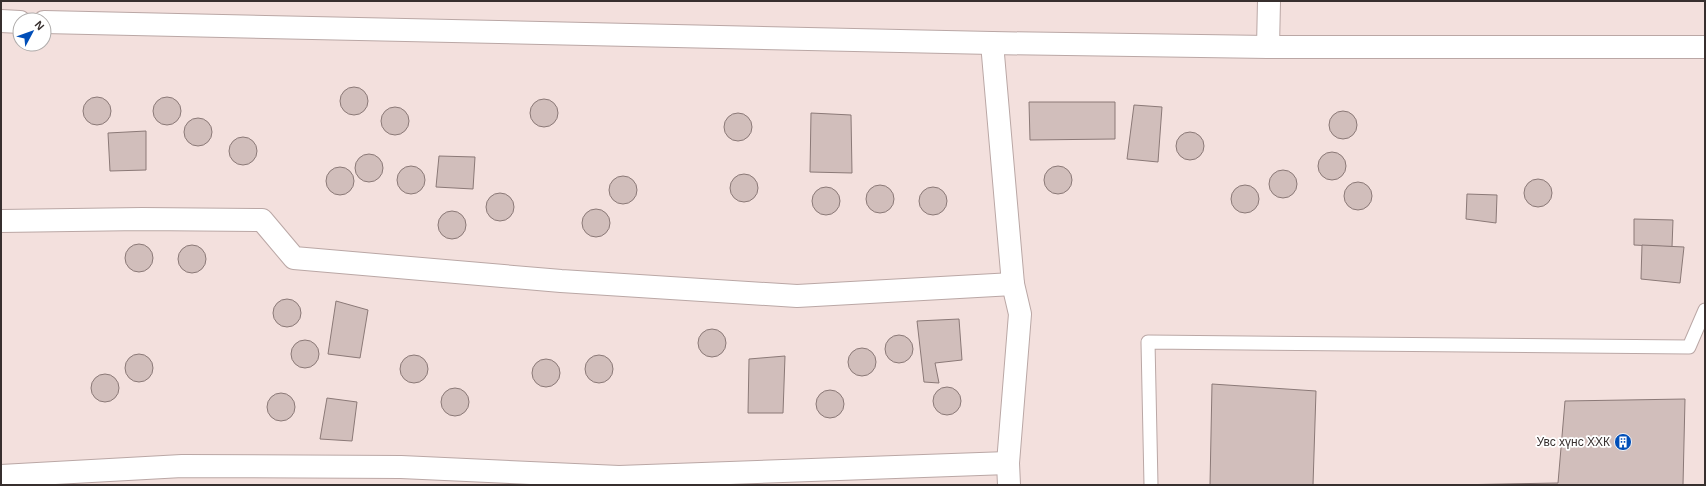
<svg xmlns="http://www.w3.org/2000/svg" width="1706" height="486" viewBox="0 0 1706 486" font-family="Arial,sans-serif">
<rect width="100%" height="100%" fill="#f3e0dd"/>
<!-- building -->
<g fill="#d1bebb" stroke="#8b7977">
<circle cx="354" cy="101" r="14"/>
<circle cx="97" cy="111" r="14"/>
<circle cx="167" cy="111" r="14"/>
<circle cx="544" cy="113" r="14"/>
<path d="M1029,102H1115V139L1030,140Z"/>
<path d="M1134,105L1162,107L1158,162L1127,159Z"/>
<circle cx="395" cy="121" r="14"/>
<circle cx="1343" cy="125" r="14"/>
<circle cx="738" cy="127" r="14"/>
<path d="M811,113L851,115L852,173L810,172Z"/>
<circle cx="198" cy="132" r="14"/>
<path d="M146,131V170L110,171L108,133Z"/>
<circle cx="1190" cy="146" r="14"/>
<circle cx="243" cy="151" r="14"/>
<circle cx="1332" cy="166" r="14"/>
<circle cx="369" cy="168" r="14"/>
<path d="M439,156L475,157L473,189L436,187Z"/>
<circle cx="411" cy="180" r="14"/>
<circle cx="1058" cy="180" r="14"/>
<circle cx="340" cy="181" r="14"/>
<circle cx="1283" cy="184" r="14"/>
<circle cx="744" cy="188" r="14"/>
<circle cx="623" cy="190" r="14"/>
<circle cx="1538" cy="193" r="14"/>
<circle cx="1358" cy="196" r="14"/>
<circle cx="1245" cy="199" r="14"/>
<circle cx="880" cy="199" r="14"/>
<circle cx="933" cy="201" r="14"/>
<circle cx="826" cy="201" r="14"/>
<circle cx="500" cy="207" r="14"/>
<path d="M1467,194L1497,195L1496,223L1466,219Z"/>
<circle cx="596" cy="223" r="14"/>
<circle cx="452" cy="225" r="14"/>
<path d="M1634,219L1673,220L1672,247L1634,245Z"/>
<circle cx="139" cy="258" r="14"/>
<circle cx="192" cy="259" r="14"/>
<path d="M1642,245L1684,247L1680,283L1641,279Z"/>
<circle cx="287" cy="313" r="14"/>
<path d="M336,301L368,310L360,358L328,354Z"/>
<path d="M959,319L962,360L935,363L939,383L924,382L917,321Z"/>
<circle cx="712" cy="343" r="14"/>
<circle cx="899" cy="349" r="14"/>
<circle cx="305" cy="354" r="14"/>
<circle cx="862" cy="362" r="14"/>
<circle cx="139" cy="368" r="14"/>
<circle cx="414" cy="369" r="14"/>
<circle cx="599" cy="369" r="14"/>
<path d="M785,356L783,413H748L749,359Z"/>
<circle cx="546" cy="373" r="14"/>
<circle cx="105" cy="388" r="14"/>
<path d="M1212,384L1316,391L1313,485H1210Z"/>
<circle cx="947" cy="401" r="14"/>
<circle cx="455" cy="402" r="14"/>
<circle cx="830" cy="404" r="14"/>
<circle cx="281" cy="407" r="14"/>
<path d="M327,398L357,402L352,441L320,439Z"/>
<path d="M1685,399L1683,485H1451L1558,483L1565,401Z"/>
</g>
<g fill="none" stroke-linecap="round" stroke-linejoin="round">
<!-- lane casing -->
<g stroke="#baa7a5" stroke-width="15">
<path id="lane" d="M1151,485L1148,342L1689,347L1705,310"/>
</g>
<!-- street casing -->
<g stroke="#baa7a5" stroke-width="24">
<g id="street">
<path d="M992,43L1013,284L1020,314L1008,463L1009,485"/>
<path d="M1268,47L1269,1"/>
<path d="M1,221L142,219L262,220L294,258L561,281L797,296L1013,284"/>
<path d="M1,476L182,466L401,467L619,477L1008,463"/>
</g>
</g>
<!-- secondary casing -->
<g stroke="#baa7a5" stroke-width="24">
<g id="secondary">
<path d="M1,21L20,22"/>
<path d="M44,22L992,43L1268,47H1705"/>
</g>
</g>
<!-- lane -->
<use href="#lane" stroke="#fff" stroke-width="13"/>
<!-- street -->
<use href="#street" stroke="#fff" stroke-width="22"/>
<!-- secondary -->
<use href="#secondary" stroke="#fff" stroke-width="22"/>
</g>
<!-- icons -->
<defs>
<g id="building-disc" transform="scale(0.9)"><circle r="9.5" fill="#004eb8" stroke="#fff"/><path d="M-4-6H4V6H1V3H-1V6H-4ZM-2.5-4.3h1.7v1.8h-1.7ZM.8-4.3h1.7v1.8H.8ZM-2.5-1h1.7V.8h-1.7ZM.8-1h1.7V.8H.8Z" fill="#fff"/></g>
</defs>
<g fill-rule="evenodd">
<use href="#building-disc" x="1623" y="442"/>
</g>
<g text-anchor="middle" stroke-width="3.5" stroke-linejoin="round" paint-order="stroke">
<!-- poi labels -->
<g font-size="12" fill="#372f2e" stroke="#fff" text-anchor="end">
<text x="1610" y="446">Увс хүнс ХХК</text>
</g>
</g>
<!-- border -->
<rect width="1706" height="486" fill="none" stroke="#372f2e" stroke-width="4"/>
<!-- north arrow -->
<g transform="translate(32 32) rotate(49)"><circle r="19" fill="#ffffff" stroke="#afacab"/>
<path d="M0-3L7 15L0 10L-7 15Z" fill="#004eb8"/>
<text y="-6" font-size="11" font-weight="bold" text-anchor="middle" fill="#372f2e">N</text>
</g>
</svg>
